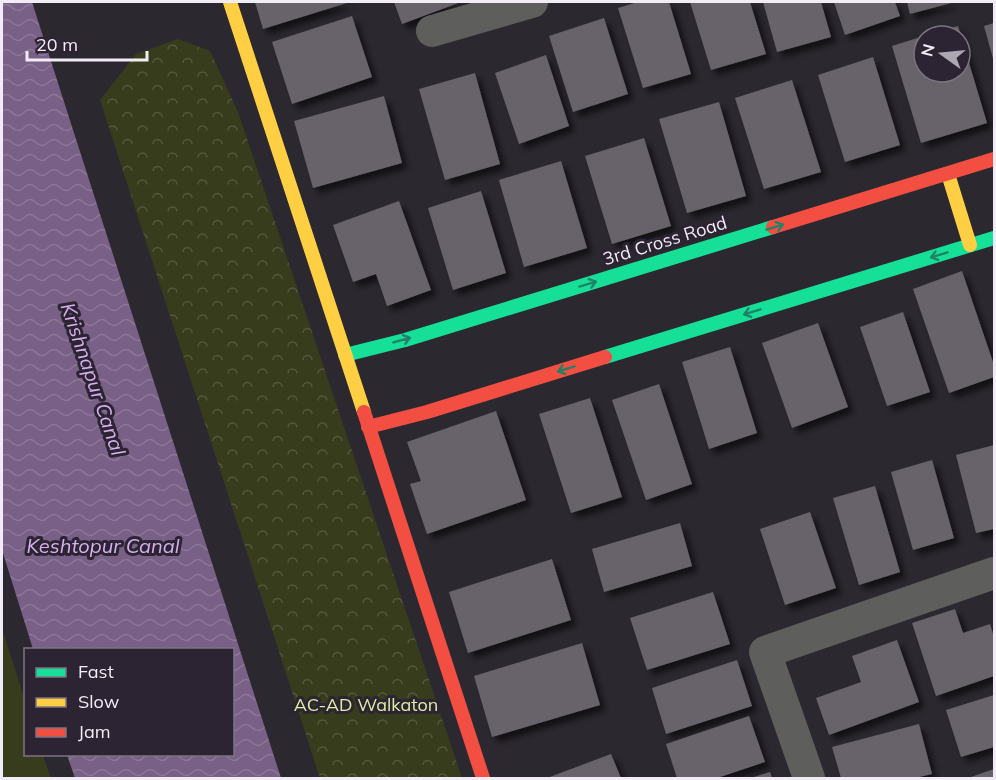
<svg xmlns="http://www.w3.org/2000/svg" width="996" height="780" viewBox="0 0 996 780" font-family="Mulish,sans-serif">
<defs>
<pattern id="park-crowns" width="20" height="18" patternUnits="userSpaceOnUse" patternTransform="scale(1.5)"><rect width="20" height="18" fill="#363c1c"/><path d="M2 6a3 3 0 1 1 6 0M12 15a3 3 0 1 1 6 0" fill="none" stroke="#54583e"/></pattern>
<pattern id="water-waves" width="16" height="10" patternUnits="userSpaceOnUse" patternTransform="scale(1.5)"><rect width="16" height="10" fill="#786086"/><path d="M0 5q4-4 8 0t8 0" fill="none" stroke="#8c7798"/></pattern>
<filter id="shadow"><feDropShadow dx="5.5" dy="5.5" stdDeviation="3" flood-color="#0009"/></filter>
</defs>
<rect width="100%" height="100%" fill="#2c2830"/>
<!-- green -->
<path fill="#363c1c" d="M2,628L25,701L26,754L43,755L51,778H2Z"/>
<!-- park -->
<path fill="url(#park-crowns)" d="M178,39L210,51L238,112L462,778H320L100,100L136,54Z"/>
<!-- water -->
<path fill="url(#water-waves)" d="M2,2H32L281,778H75L67,755L232,754V650L33,649L2,550Z"/>
<!-- building -->
<g fill="#67636a" filter="url(#shadow)">
<path d="M255,2H350L263,29Z"/>
<path d="M394,2H461L402,24Z"/>
<path d="M638,2H669L691,74L643,88L618,8Z"/>
<path d="M690,2H750L766,54L711,70Z"/>
<path d="M763,2H821L831,37L777,52Z"/>
<path d="M834,2H895L900,16L845,35Z"/>
<path d="M907,2H955L910,14Z"/>
<path d="M352,16L372,77L292,104L272,42Z"/>
<path d="M604,18L628,94L573,112L549,36Z"/>
<path d="M994,23V62L984,26Z"/>
<path d="M958,26L987,123L921,143L892,46L924,36V72H960V36L927,35Z"/>
<path d="M546,55L569,126L519,144L495,73Z"/>
<path d="M873,57L900,145L845,162L818,75Z"/>
<path d="M475,73L500,164L445,180L419,89Z"/>
<path d="M792,80L821,172L764,189L735,98Z"/>
<path d="M384,96L402,163L313,188L294,121Z"/>
<path d="M719,102L746,196L687,213L659,119Z"/>
<path d="M644,138L671,226L612,244L585,156Z"/>
<path d="M561,161L587,248L524,267L499,180Z"/>
<path d="M481,191L506,273L453,290L428,208Z"/>
<path d="M399,201L431,290L387,306L376,274L353,282L333,225Z"/>
<path d="M962,271L994,365V377L949,393L913,289Z"/>
<path d="M903,312L930,392L887,406L860,327Z"/>
<path d="M818,323L848,407L792,428L762,343Z"/>
<path d="M730,347L757,433L709,449L682,362Z"/>
<path d="M659,384L692,484L646,500L612,400Z"/>
<path d="M590,398L622,497L571,513L539,414Z"/>
<path d="M496,411L526,500L427,534L410,484L421,481L407,442Z"/>
<path d="M994,445V529L976,533L956,455Z"/>
<path d="M932,460L954,538L913,550L891,472Z"/>
<path d="M875,486L900,572L859,585L833,498Z"/>
<path d="M810,512L836,588L785,605L760,529Z"/>
<path d="M680,523L692,566L604,592L592,549Z"/>
<path d="M552,559L571,620L468,653L449,592Z"/>
<path d="M713,592L730,644L647,670L630,618Z"/>
<path d="M955,609L963,633L990,624L994,637V676L936,696L912,623Z"/>
<path d="M897,640L919,702L829,735L816,698L861,682L852,656Z"/>
<path d="M582,643L600,705L492,737L474,676Z"/>
<path d="M737,660L752,706L666,734L652,688Z"/>
<path d="M994,695V747L961,757L946,710Z"/>
<path d="M749,716L765,762L717,778H677L666,744Z"/>
<path d="M919,724L932,774L915,778H841L832,747Z"/>
<path d="M611,754L621,778H547Z"/>
<path d="M994,769V778H968Z"/>
<path d="M770,772L772,778H751Z"/>
</g>
<g fill="none" stroke-linecap="round" stroke-linejoin="round">
<!-- street -->
<g stroke="#5e5e5d" stroke-width="32">
<path d="M432,31L532,2"/>
<path d="M809,778L765,652L994,573"/>
</g>
<!-- fast -->
<g stroke="#16e098" stroke-width="14">
<path d="M345,355L405,340L773,227"/>
<path d="M605,357L994,238"/>
</g>
<!-- slow -->
<g stroke="#ffcf43" stroke-width="14">
<path d="M230,2L364,412"/>
<path d="M948,174L970,245"/>
</g>
<!-- jam -->
<g stroke="#f24e42" stroke-width="14">
<path d="M773,227L994,159"/>
<path d="M364,412L483,778"/>
<path d="M368,427L427,412L605,357"/>
</g>
</g>
<!-- one-way arrows -->
<defs><path id="oneway-shaft" d="M-6 0H5M1.5-3L5.5 0L1.5 3" fill="none" stroke-width="1.6" stroke-linecap="round" stroke-linejoin="round" transform="scale(1.5)"/></defs>
<g stroke="#228266">
<use href="#oneway-shaft" transform="translate(775 227) rotate(-17)"/>
<use href="#oneway-shaft" transform="translate(939 255) rotate(163)"/>
<use href="#oneway-shaft" transform="translate(588 284) rotate(-17)"/>
<use href="#oneway-shaft" transform="translate(752 312) rotate(163)"/>
<use href="#oneway-shaft" transform="translate(402 340) rotate(-15)"/>
<use href="#oneway-shaft" transform="translate(566 369) rotate(163)"/>
</g>
<g text-anchor="middle" stroke-width="6" stroke-linejoin="round" paint-order="stroke">
<!-- street labels -->
<g font-size="18" fill="#f2ecf6" stroke="#2d2433">
<text transform="translate(665 241) rotate(-17)" y="6">3rd Cross Road</text>
</g>
<!-- park labels -->
<g font-size="18" fill="#dbeea2" stroke="#2d2433">
<text x="366" y="711">AC-AD Walkaton</text>
</g>
<!-- water labels -->
<g font-size="20" font-style="italic" fill="#d8b0f0" stroke="#2d2433">
<text transform="translate(93 379) rotate(71)" y="7">Krishnapur Canal</text>
<text x="103" y="553">Keshtopur Canal</text>
</g>
</g>
<!-- border -->
<rect width="996" height="780" fill="none" stroke="#f2ecf6" stroke-width="6"/>
<!-- legend -->
<rect x="24" y="648" width="210" height="108" fill="#2d2433" stroke="#7c7481" stroke-width="1.5"/>
<rect x="36" y="668" width="30" height="9" fill="#16e098" stroke="#7c7481" stroke-width="1.5"/>
<text x="78" y="678" font-size="18" fill="#f2ecf6">Fast</text>
<rect x="36" y="698" width="30" height="9" fill="#ffcf43" stroke="#7c7481" stroke-width="1.5"/>
<text x="78" y="708" font-size="18" fill="#f2ecf6">Slow</text>
<rect x="36" y="728" width="30" height="9" fill="#f24e42" stroke="#7c7481" stroke-width="1.5"/>
<text x="78" y="738" font-size="18" fill="#f2ecf6">Jam</text>
<!-- north arrow -->
<g transform="translate(942 54) rotate(285)"><circle r="28" fill="#2d2433" stroke="#7c7481" stroke-width="1.5"/>
<path d="M0-4.5L10 22L0 15L-10 22Z" fill="#ada7b1"/>
<text y="-9" font-size="16" font-weight="bold" text-anchor="middle" fill="#f2ecf6">N</text>
</g>
<!-- scale -->
<path d="M27 51v9h120v-9" fill="none" stroke="#f2ecf6" stroke-width="3"/>
<text x="36" y="51" font-size="18" fill="#f2ecf6" stroke="#2d2433" stroke-width="4.5" paint-order="stroke">20 m</text>
</svg>
